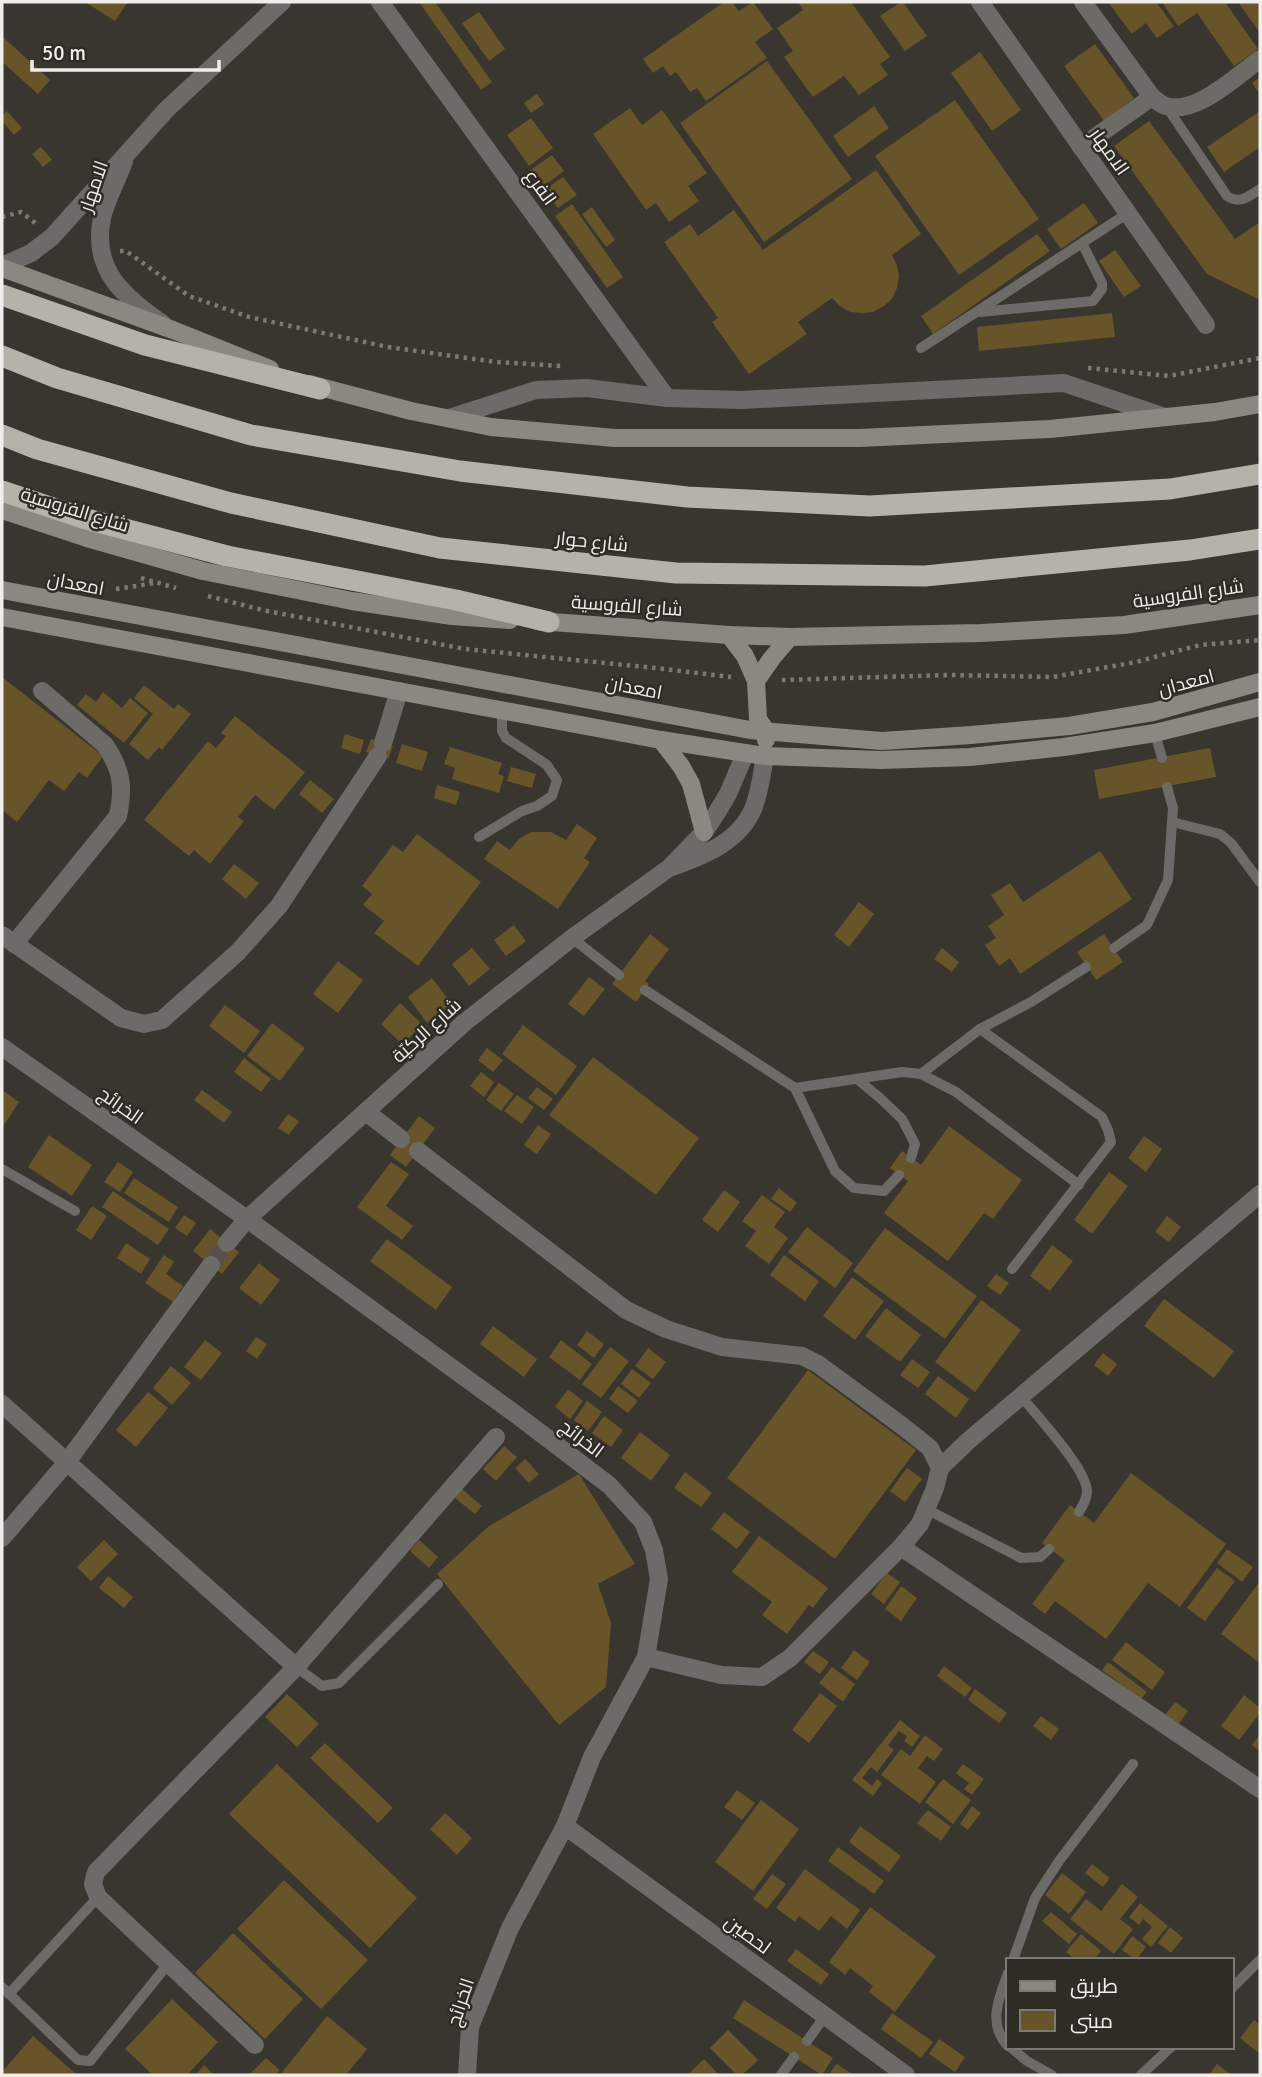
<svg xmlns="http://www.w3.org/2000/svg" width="1262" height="2077" viewBox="0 0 1262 2077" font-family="Signika,Cairo,sans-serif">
<rect width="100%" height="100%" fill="#39362f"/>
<!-- building -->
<g fill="#675429">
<path d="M85,2H128L115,21Z"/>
<path d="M419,2H435L492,82L481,90Z"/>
<path d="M724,2H732L739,11L753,2L773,29L755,42L767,58L706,101L697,88L690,92L676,72L670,76L663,66L653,73L643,59Z"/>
<path d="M802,2H851L890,57L880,64L888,75L859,95L844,76L813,97L784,57L793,51L777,28L803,10L799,4Z"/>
<path d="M901,2H903L927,36L905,51L880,16Z"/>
<path d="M1108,2H1156L1174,26L1157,38L1146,23L1132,34Z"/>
<path d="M1162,2H1225L1258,49L1234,66L1197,13L1178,26Z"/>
<path d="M1238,2H1260V33Z"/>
<path d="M479,12L505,49L489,61L462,23Z"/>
<path d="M2,36L50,80L38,94L2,62Z"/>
<path d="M1095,44L1134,98L1104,121L1064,66Z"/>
<path d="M980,52L1021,110L992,131L951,73Z"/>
<path d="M767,61L852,179L764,242L680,123Z"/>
<path d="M1260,77V94L1252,83Z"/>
<path d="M537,94L544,104L531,113L524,103Z"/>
<path d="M955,100L1039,219L959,275L875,156Z"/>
<path d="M874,106L889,128L848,157L833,136Z"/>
<path d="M630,108L642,125L662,110L707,173L688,186L699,201L669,222L656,203L646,210L593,134Z"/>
<path d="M7,111L22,128L14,135L2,121V116Z"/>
<path d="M1260,111V147L1224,172L1207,147Z"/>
<path d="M531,118L553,148L529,166L507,135Z"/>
<path d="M1149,121L1235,239L1260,222V300L1207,274L1114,146Z"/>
<path d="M41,147L52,160L43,167L32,154Z"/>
<path d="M552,155L564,171L541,188L529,171Z"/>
<path d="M876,170L921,234L892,255L897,265L899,277L897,288L892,299L884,306L873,312L862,313L850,312L840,306L832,298L798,322L807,334L749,374L712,322L718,318L664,242L690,224L698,236L734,210L763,250Z"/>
<path d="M563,177L577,195L558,208L544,190Z"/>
<path d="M1084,203L1098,223L1061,249L1047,229Z"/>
<path d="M572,204L623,277L607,288L555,216Z"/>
<path d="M592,207L615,240L606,247L582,214Z"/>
<path d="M1037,234L1050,251L933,334L921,316Z"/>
<path d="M1115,250L1141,286L1124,297L1099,261Z"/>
<path d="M1112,313L1115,337L979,351L977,327Z"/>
<path d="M2,677L103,756L87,778L79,772L64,791L49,780L17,822L2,810Z"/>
<path d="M144,685L174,709L178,704L191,714L162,750L159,747L148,760L129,744L153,714L134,698Z"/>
<path d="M103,692L122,708L130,698L148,713L124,743L77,705L86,694L96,702Z"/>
<path d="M235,716L305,772L274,810L255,795L238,817L244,821L210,864L194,850L189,856L144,820L208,741L216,748L226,736L221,733Z"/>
<path d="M345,734L364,740L360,754L341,748Z"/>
<path d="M371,739L393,746L388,759L366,752Z"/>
<path d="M402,744L428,752L422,771L396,763Z"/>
<path d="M450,747L502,763L498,774L504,776L499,793L452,779L455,768L444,764Z"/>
<path d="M1210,748L1216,777L1099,799L1094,770Z"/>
<path d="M511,767L536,774L532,788L507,781Z"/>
<path d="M310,780L334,799L322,813L299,794Z"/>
<path d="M437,785L460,792L456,805L434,798Z"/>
<path d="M577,824L597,838L584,858L590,862L558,909L484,859L497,841L510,850L519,839L531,832H551L566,840Z"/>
<path d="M417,834L481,882L418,966L374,933L384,921L363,905L372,894L362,886L393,845L403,852Z"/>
<path d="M1100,851L1132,899L1020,974L1010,958L999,966L985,945L996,938L988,926L1004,915L991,895L1010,883L1023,902Z"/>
<path d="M234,864L259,883L246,899L222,879Z"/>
<path d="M859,902L874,914L849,947L834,935Z"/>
<path d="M514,925L526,941L506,956L494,940Z"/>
<path d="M650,934L669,949L645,981L649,984L636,1002L612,984Z"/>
<path d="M1104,934L1123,962L1096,980L1077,952Z"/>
<path d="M472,948L490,969L469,986L452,964Z"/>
<path d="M942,948L959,962L952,972L934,959Z"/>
<path d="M338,961L363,980L338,1013L313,994Z"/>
<path d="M589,977L605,989L584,1016L568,1004Z"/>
<path d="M432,978L452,1004L427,1023L408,997Z"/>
<path d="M400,1003L422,1024L403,1045L381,1024Z"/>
<path d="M225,1005L260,1031L244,1053L209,1026Z"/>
<path d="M272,1023L305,1048L280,1081L247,1056Z"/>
<path d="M523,1025L577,1066L556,1095L502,1054Z"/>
<path d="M487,1048L503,1060L493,1072L478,1060Z"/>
<path d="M593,1057L699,1138L656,1195L549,1115Z"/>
<path d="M244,1058L271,1079L261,1092L234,1072Z"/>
<path d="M481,1072L494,1082L484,1097L470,1086Z"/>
<path d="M499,1083L514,1094L501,1111L486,1100Z"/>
<path d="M537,1087L553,1099L544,1110L528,1098Z"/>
<path d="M2,1090L19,1102L2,1128Z"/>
<path d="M202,1090L232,1112L224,1123L194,1100Z"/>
<path d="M517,1095L534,1107L522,1124L504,1111Z"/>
<path d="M288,1114L299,1121L289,1135L278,1128Z"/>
<path d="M419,1116L435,1128L406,1167L390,1155Z"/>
<path d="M538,1125L551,1134L537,1154L524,1145Z"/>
<path d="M949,1126L1022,1180L993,1219L984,1213L948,1261L884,1213L908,1181L890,1168L902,1151L921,1165Z"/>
<path d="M49,1135L92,1165L72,1196L28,1167Z"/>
<path d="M1144,1136L1162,1149L1146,1172L1128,1158Z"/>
<path d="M118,1162L133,1172L120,1192L104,1182Z"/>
<path d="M391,1162L409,1174L386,1206L413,1226L402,1240L357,1207Z"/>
<path d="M1109,1172L1128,1186L1092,1234L1074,1220Z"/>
<path d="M134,1178L178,1207L169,1222L124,1193Z"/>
<path d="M779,1188L797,1203L790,1212L771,1199Z"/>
<path d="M724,1190L740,1202L718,1232L702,1220Z"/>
<path d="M113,1191L169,1229L158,1245L102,1207Z"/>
<path d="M762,1195L785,1212L774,1227L788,1238L769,1264L745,1246L756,1231L742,1221Z"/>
<path d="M92,1206L107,1216L91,1240L76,1230Z"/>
<path d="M184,1215L196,1223L187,1236L175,1228Z"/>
<path d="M1167,1216L1181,1227L1169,1242L1155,1232Z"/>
<path d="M807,1227L853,1263L835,1288L788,1252Z"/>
<path d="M885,1228L977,1296L945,1339L853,1271Z"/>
<path d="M210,1229L239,1252L222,1274L193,1251Z"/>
<path d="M387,1239L452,1287L436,1310L370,1261Z"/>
<path d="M126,1243L150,1259L141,1274L117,1258Z"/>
<path d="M1052,1245L1073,1261L1050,1291L1030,1276Z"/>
<path d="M164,1255L174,1262L166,1274L183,1286L173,1302L145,1283Z"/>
<path d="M784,1255L819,1281L805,1301L770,1275Z"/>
<path d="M259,1263L280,1280L261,1305L239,1288Z"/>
<path d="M996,1274L1009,1283L1000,1295L987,1286Z"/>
<path d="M852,1277L884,1301L855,1340L823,1316Z"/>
<path d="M1164,1299L1234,1351L1214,1378L1144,1326Z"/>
<path d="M981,1300L1021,1330L975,1392L935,1362Z"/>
<path d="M886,1308L921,1335L900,1362L865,1336Z"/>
<path d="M493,1326L537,1359L524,1377L480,1344Z"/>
<path d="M587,1331L604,1344L594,1358L577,1345Z"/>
<path d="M256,1337L267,1344L257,1359L246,1351Z"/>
<path d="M205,1340L222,1353L201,1380L184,1367Z"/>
<path d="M561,1340L592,1364L580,1380L549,1357Z"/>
<path d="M610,1347L629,1361L601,1398L582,1384Z"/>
<path d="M648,1348L666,1362L653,1379L635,1366Z"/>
<path d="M1103,1353L1117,1364L1108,1376L1094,1365Z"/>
<path d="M912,1359L930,1372L918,1388L900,1375Z"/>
<path d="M171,1366L191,1383L172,1405L153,1388Z"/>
<path d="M632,1369L651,1383L639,1398L621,1384Z"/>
<path d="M808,1370L916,1450L835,1559L727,1478Z"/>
<path d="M938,1376L969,1399L956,1418L925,1394Z"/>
<path d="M618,1386L638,1401L628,1413L609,1399Z"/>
<path d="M568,1389L583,1401L570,1419L555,1407Z"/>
<path d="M148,1392L168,1408L136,1447L116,1430Z"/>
<path d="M587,1401L602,1412L588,1431L574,1420Z"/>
<path d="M604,1416L623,1430L611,1447L592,1433Z"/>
<path d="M640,1432L670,1455L651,1481L621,1458Z"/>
<path d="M504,1446L517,1457L496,1481L483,1469Z"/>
<path d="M525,1459L539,1474L529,1483L515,1468Z"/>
<path d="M907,1468L922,1479L905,1502L890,1491Z"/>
<path d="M685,1472L712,1493L701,1507L674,1488Z"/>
<path d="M1131,1473L1226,1544L1180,1607L1148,1583L1106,1639L1055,1601L1045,1614L1032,1604L1065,1560L1042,1543L1070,1505L1094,1523Z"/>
<path d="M579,1474L635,1564L598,1584L611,1623L606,1687L559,1725L437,1574L489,1526Z"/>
<path d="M462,1489L482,1506L475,1514L455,1498Z"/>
<path d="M724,1512L750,1532L737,1549L711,1529Z"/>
<path d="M759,1536L828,1588L813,1608L809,1605L787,1634L762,1615L772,1602L732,1572Z"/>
<path d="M104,1540L118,1554L91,1581L77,1567Z"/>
<path d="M419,1540L438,1557L429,1568L410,1551Z"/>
<path d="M1227,1549L1253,1567L1242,1582L1217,1563Z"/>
<path d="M1217,1568L1235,1581L1205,1621L1187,1608Z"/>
<path d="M887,1573L900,1582L884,1604L871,1594Z"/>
<path d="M108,1576L133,1597L124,1608L99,1588Z"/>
<path d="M1260,1581V1663L1221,1634Z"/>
<path d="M901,1586L917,1598L901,1621L885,1609Z"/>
<path d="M1126,1642L1165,1672L1152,1690L1112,1660Z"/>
<path d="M854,1650L870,1662L857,1680L841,1668Z"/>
<path d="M813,1651L829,1662L820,1674L804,1662Z"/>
<path d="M1108,1662L1147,1692L1141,1699L1102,1670Z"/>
<path d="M944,1666L972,1688L965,1697L937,1676Z"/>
<path d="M832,1667L855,1684L843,1702L819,1683Z"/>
<path d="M975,1689L1007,1713L999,1723L968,1700Z"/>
<path d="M820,1693L837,1706L809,1743L792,1730Z"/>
<path d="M287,1694L319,1724L297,1747L265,1717Z"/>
<path d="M1244,1695L1260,1708V1713L1239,1740L1221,1726Z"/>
<path d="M1175,1702L1188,1711L1178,1725L1165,1715Z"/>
<path d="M1041,1716L1059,1729L1051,1740L1033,1726Z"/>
<path d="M900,1720L920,1736L912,1747L904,1741L907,1736L899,1731L888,1745L894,1750L877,1772L871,1767L862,1778L872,1786L877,1779L882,1783L873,1796L852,1780Z"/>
<path d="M1260,1734V1751L1252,1745Z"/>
<path d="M925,1735L943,1749L934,1761L927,1756L918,1768L936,1782L920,1804L881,1775L901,1749L910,1756Z"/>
<path d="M325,1743L393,1808L378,1823L310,1758Z"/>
<path d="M277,1764L417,1898L370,1948L229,1814Z"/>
<path d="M963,1764L984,1779L972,1795L964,1789L969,1783L956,1773Z"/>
<path d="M943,1779L971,1800L953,1824L925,1802Z"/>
<path d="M737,1790L755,1803L742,1820L724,1807Z"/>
<path d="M761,1800L799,1829L753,1891L715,1862Z"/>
<path d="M972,1806L981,1813L968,1830L960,1824Z"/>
<path d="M928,1810L951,1827L941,1841L917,1823Z"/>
<path d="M445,1813L472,1838L457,1855L430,1829Z"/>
<path d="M860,1826L901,1856L889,1872L849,1842Z"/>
<path d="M838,1847L884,1881L874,1894L828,1861Z"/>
<path d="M1092,1864L1110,1878L1103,1887L1085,1873Z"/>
<path d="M805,1869L860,1910L847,1929L831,1916L819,1931L799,1916L795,1922L776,1908Z"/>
<path d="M1062,1873L1086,1892L1069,1914L1045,1895Z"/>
<path d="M772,1874L786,1884L767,1909L753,1899Z"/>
<path d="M284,1880L368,1960L321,2009L237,1929Z"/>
<path d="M1122,1884L1138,1897L1120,1919L1133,1929L1114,1954L1070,1919L1086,1899L1101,1911Z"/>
<path d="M1140,1903L1168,1926L1151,1947L1142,1939L1152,1927L1143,1919L1139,1925L1129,1917Z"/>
<path d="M870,1907L936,1956L895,2012L869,1992L873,1986L850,1968L845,1975L829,1962Z"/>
<path d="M1051,1912L1077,1934L1069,1944L1042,1921Z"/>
<path d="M1170,1927L1183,1938L1171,1953L1158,1943Z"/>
<path d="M233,1933L303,1999L265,2039L195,1973Z"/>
<path d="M1081,1934L1101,1951L1094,1960H1076L1066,1952Z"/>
<path d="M1132,1936L1146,1947L1136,1960L1122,1950Z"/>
<path d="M796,1949L829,1974L821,1985L787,1961Z"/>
<path d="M172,1999L218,2042L187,2075H153L125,2049Z"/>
<path d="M744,2000L833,2058L822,2075L733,2018Z"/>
<path d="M892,2013L933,2042L921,2058L881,2029Z"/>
<path d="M327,2016L367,2049L346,2075H280Z"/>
<path d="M1254,2020L1260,2025V2054L1240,2038Z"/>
<path d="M728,2030L758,2060L742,2075H737L710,2048Z"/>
<path d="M33,2036L77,2075H2V2072Z"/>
<path d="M939,2039L965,2057L955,2072L929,2054Z"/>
<path d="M266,2058L280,2070L275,2075H249Z"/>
<path d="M704,2059L719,2075H687Z"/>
<path d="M836,2064L854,2075H833L830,2073Z"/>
<path d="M1217,2064L1232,2075H1209Z"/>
<path d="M204,2065L214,2075H195Z"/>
</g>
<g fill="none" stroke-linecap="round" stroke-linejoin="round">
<!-- street-tunnel -->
<path stroke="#54524b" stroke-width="18" stroke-dasharray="18 9" stroke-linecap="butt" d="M211,1265L227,1243"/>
<!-- path -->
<g stroke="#7c7973" stroke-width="4.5" stroke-dasharray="3.5 5" stroke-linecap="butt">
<path d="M2,217L21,212L38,225"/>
<path d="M120,251H126L189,296L249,317L388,347L496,362L562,366"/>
<path d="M1088,368L1169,376L1260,358"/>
<path d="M141,578L176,588"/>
<path d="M116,589L155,583"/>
<path d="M208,596L262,610L465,649L655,668L731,677"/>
<path d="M782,680L949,675L1053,677L1136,662L1200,645L1260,640"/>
</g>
<!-- lane -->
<g stroke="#6d6b67" stroke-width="10">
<path d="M1166,106L1227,196C1240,205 1249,196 1260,189"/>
<path d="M980,312L1093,301L1102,289V283L1082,243"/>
<path d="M921,348L1128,213"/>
<path d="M1155,733L1162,758"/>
<path d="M1172,822L1220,834L1231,843L1260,882"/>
<path d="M479,837L522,811L537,806L552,796L557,780L547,765L506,738L502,731V710"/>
<path d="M572,938L619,975"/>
<path d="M1114,948L1147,925L1168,880L1173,808L1167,787"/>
<path d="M645,990L795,1088L902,1072L921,1074L956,1092L1079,1185"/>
<path d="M980,1029L1102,1117L1108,1130L1111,1142L1012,1269"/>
<path d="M921,1074L980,1029L1031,1002L1086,967"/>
<path d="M857,1079L880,1098L902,1119L915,1144L911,1158"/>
<path d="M795,1088L835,1171L854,1188L884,1191L899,1175"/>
<path d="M2,1169L75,1211"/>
<path d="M1021,1396C1037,1416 1086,1468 1087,1491C1087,1499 1083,1505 1079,1512"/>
<path d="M926,1509L1021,1558L1040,1557L1049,1549"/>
<path d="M296,1667L322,1686L339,1683L438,1584"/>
<path d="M1013,1960L1035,1898L1059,1861L1133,1764"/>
<path d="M1008,1973C999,1998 987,2024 1008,2046"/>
<path d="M2,1987L78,2060L90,2061L168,1964"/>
<path d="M1232,1988L1260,1960"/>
<path d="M9,1994L98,1897"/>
<path d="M807,2041L825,2016"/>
<path d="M1010,2047L1027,2061L1052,2075"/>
<path d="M781,2075L794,2057"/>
<path d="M1141,2075L1171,2047"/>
</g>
<!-- street -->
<g stroke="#6d6b67" stroke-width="18">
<path d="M380,2L667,398"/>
<path d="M980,2L1206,325"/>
<path d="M1083,2L1152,97C1156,100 1161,105 1166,106C1195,116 1238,75 1260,59"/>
<path d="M1081,147L1152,97"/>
<path d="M124,161C118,179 106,200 102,218C91,271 125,297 163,324"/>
<path d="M2,266L31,253L52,237L167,109L282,2"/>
<path d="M449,418L536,390L587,388L667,398L742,400L1064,383L1165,417"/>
<path d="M383,743L399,691"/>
<path d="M672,867C703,856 739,842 753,809C760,792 762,773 765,756"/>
<path d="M2,935L121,1018L144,1024L162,1020L238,952L279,906L378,756"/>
<path d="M14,944L118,816C124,787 122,770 105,745L42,691"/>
<path d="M2,1047L247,1219L518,1416L609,1485L643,1522L654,1550L659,1579L646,1657L592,1757L565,1826L510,1928L470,2027L467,2075"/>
<path d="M366,1112L401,1139"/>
<path d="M418,1151L626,1310L666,1329L722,1347L802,1356L818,1364L901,1425L930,1448L940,1468L935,1488L920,1524L901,1547"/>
<path d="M227,1243L247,1219L465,1022L572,938L669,868L704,832L716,814L728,794L745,754"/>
<path d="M2,1404L296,1667"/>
<path d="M940,1468L968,1441L1260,1194"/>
<path d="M2,1538L67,1462L211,1265"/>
<path d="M646,1657L721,1675L762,1677L790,1658L901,1547L1260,1789"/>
<path d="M565,1826L906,2075"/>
<path d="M255,2045L98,1897L93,1884L96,1872L296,1667L496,1437"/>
</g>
<!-- secondary -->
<g stroke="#8b8882" stroke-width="18">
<path d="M2,268L173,330L270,369"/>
<path d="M309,384L411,411L491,427L615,438H860L1050,429L1215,412L1260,404"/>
<path d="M2,510L87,538L203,571L352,601L452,616L510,620"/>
<path d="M2,590L750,730L882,741L971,735L1069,726L1153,712L1260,682"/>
<path d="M2,617L661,740L765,756L881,760L970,757L1064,747L1155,733L1260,707"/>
<path d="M538,621L729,635L790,637L981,633L1124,625L1260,605"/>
<path d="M729,635L745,656L756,681L758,719L767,732L766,740"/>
<path d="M756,681L772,658L790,637"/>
<path d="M661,740L681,766L691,784L704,832"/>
</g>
<!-- highway -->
<g stroke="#b6b2aa" stroke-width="21">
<path d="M2,295L145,345L320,389"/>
<path d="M2,356L57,378L251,435L460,471L687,497L870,506L1170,489L1260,474"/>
<path d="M2,435L37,449L231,503L440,548L676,573L925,576L1190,550L1260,539"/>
<path d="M2,491L83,518L227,556L456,600L549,622"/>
</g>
</g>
<g text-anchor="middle" stroke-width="5" stroke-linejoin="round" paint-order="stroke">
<!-- street labels -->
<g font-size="19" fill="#f0eeea" stroke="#2f2c25">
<text transform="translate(1110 151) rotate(55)" y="7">الامهار</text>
<text transform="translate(93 186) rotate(-71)" y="7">الامهار</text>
<text transform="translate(541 187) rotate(54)" y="7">الفرع</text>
<text transform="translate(75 509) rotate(17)" y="7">شارع الفروسية</text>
<text transform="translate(592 541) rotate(6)" y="7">شارع حوار</text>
<text transform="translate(76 583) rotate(11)" y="7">امعدان</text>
<text transform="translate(1188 593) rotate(-8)" y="7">شارع الفروسية</text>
<text transform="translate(627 605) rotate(4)" y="7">شارع الفروسية</text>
<text transform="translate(1186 682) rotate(-15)" y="7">امعدان</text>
<text transform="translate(634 687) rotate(11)" y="7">امعدان</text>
<text transform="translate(426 1030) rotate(-42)" y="7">شارع الركيّة</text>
<text transform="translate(121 1105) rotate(35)" y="7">الخرائج</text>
<text transform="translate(582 1438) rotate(37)" y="7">الخرائج</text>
<text transform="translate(748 1934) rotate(36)" y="7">لحصين</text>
<text transform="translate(460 2002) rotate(-72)" y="7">الخرائج</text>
</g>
</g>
<!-- border -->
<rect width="1262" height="2077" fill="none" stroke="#f0eeea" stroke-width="7"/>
<!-- legend -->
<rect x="1006" y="1958" width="228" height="91" fill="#2f2c25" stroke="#7c7a74" stroke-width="2"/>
<rect x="1020" y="1981" width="35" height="10" fill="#8b8882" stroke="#7c7a74" stroke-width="2"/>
<text x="1070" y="1993" font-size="21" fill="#f0eeea">طريق</text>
<rect x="1020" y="2010" width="35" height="21" fill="#675429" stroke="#7c7a74" stroke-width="2"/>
<text x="1070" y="2028" font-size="21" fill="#f0eeea">مبنى</text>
<!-- scale -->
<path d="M32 60v10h187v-10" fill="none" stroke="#f0eeea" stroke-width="3.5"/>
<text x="42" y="60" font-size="21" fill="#f0eeea" stroke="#2f2c25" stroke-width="5" paint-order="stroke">50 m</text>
</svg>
